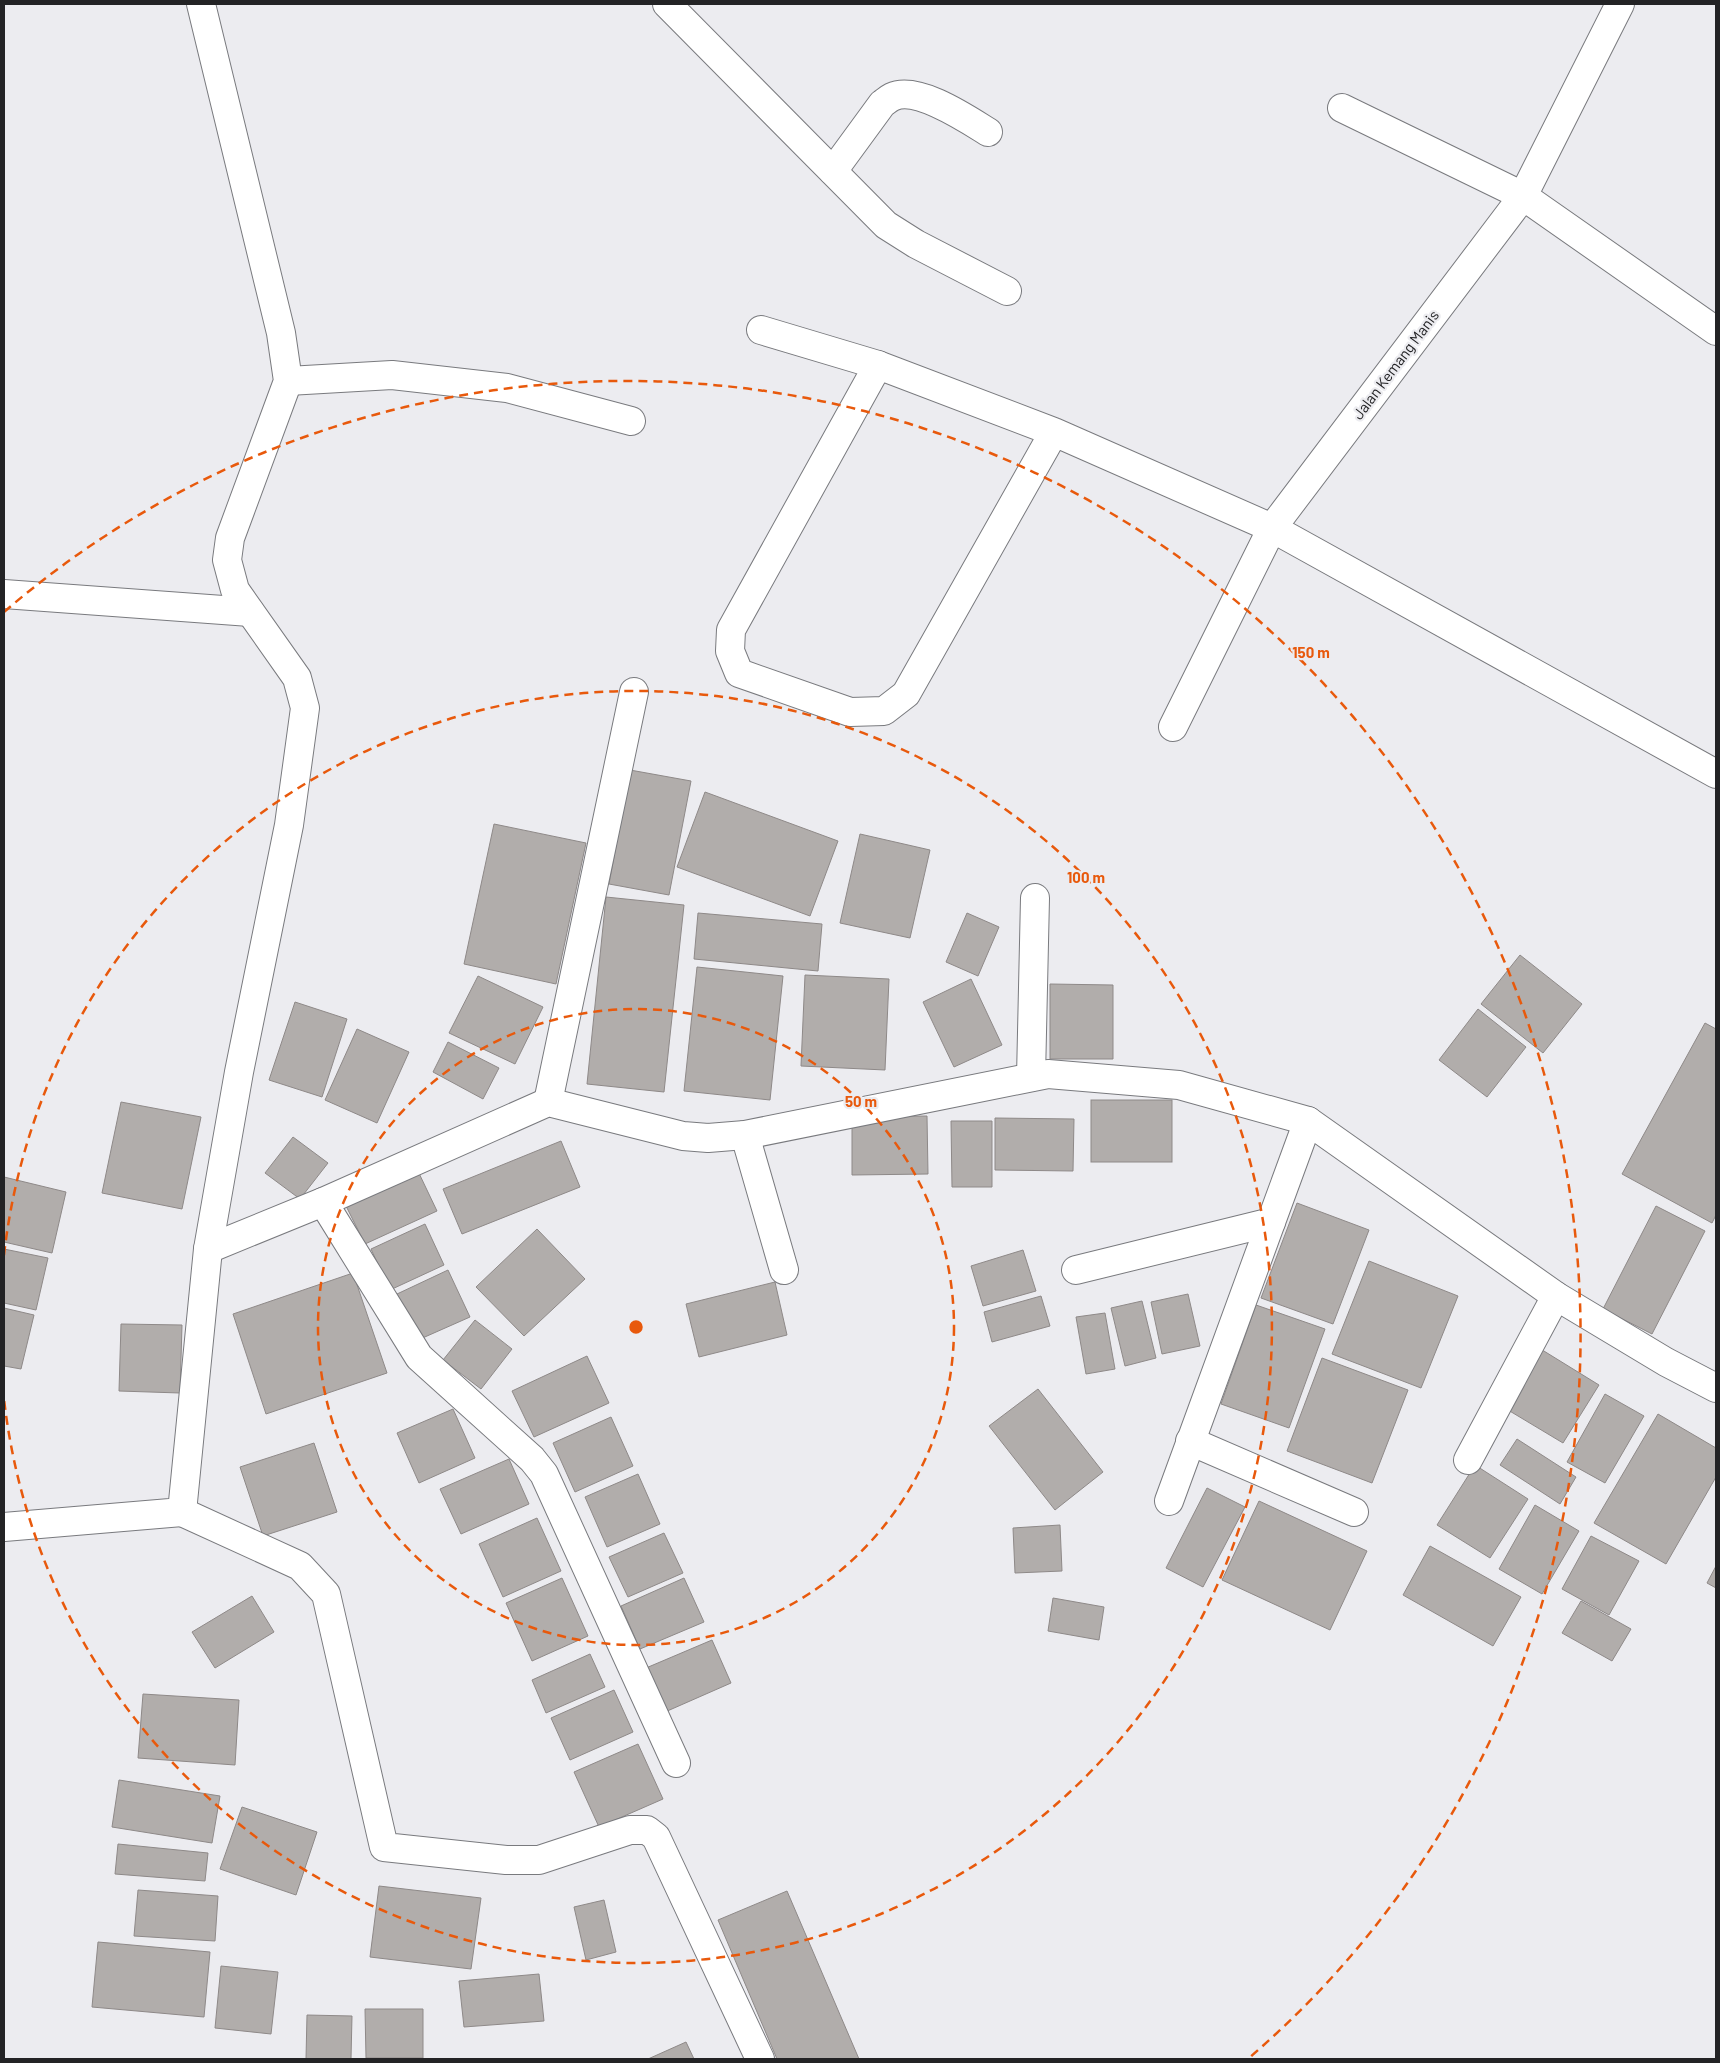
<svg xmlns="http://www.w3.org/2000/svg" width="1720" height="2063" viewBox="0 0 1720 2063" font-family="Barlow,sans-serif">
<rect width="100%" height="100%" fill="#ececf0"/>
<!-- building -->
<g fill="#b1adab" stroke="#8e8988">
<path d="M630,770L691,781L669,895L609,884Z"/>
<path d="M705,792L838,841L810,916L677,867Z"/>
<path d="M494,824L586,843L556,984L464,964Z"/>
<path d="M860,834L930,850L910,938L840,923Z"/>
<path d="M606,897L684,905L664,1092L587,1084Z"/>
<path d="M698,913L822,924L818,971L694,959Z"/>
<path d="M967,913L999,927L978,976L946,962Z"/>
<path d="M1520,955L1582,1004L1543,1053L1481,1004Z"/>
<path d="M697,967L783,976L770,1100L684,1091Z"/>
<path d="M805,975L889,979L885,1070L801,1066Z"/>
<path d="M478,976L543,1007L515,1064L449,1033Z"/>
<path d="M971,979L1002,1045L954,1067L923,1002Z"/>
<path d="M1050,984L1113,985V1059H1050Z"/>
<path d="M295,1002L347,1019L322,1097L269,1080Z"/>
<path d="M1478,1009L1526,1047L1487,1097L1439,1060Z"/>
<path d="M1705,1023L1716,1029V1215L1712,1223L1622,1174Z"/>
<path d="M357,1029L409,1052L377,1123L325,1100Z"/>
<path d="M448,1042L499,1068L483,1099L433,1072Z"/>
<rect x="1091" y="1100" width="81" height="62"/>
<path d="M121,1102L201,1117L182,1209L102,1193Z"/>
<path d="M927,1116L928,1174L852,1175V1117Z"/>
<path d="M995,1118L1074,1119L1073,1171L995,1170Z"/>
<path d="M951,1121H992V1187H952Z"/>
<path d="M293,1137L328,1163L300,1199L265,1173Z"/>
<path d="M561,1141L580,1187L462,1234L443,1189Z"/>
<path d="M416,1167L437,1211L365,1244L343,1200Z"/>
<path d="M4,1177L66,1192L52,1253L4,1242Z"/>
<path d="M1297,1203L1369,1230L1333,1324L1261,1298Z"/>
<path d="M1656,1206L1705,1231L1652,1334L1603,1309Z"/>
<path d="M425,1224L444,1265L390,1290L371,1249Z"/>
<path d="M537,1229L585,1279L524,1336L476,1287Z"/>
<path d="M4,1249L48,1258L36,1310L4,1303Z"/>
<path d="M1023,1250L1036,1291L983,1306L971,1266Z"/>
<path d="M1369,1261L1458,1296L1421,1388L1332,1354Z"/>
<path d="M448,1270L470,1317L418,1340L397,1294Z"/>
<path d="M353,1273L387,1373L266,1414L233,1314Z"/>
<path d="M775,1282L787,1335L699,1357L686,1304Z"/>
<path d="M1188,1294L1200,1346L1162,1354L1151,1302Z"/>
<path d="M1041,1296L1050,1326L992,1342L984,1312Z"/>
<path d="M1142,1301L1156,1358L1125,1366L1111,1308Z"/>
<path d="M1256,1305L1325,1329L1289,1428L1221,1404Z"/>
<path d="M4,1308L34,1315L21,1369L4,1366Z"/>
<path d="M1105,1313L1115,1369L1086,1374L1076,1317Z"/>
<path d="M475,1320L512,1349L481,1389L443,1360Z"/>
<path d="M121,1324L182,1325L180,1393L119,1391Z"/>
<path d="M1539,1348L1599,1385L1563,1443L1503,1407Z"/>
<path d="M587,1356L609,1403L534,1437L512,1391Z"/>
<path d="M1322,1358L1408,1390L1372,1483L1287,1451Z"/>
<path d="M1038,1389L1103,1472L1055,1510L989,1426Z"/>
<path d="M1605,1394L1644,1416L1605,1483L1567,1462Z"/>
<path d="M453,1409L475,1458L419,1483L397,1433Z"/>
<path d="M1658,1414L1716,1448V1477L1666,1564L1594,1523Z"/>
<path d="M611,1417L633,1466L575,1492L553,1443Z"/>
<path d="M1517,1439L1576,1477L1560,1504L1500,1465Z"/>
<path d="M314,1443L337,1512L263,1536L240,1467Z"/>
<path d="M509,1459L529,1504L461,1534L440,1489Z"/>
<path d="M1475,1465L1528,1499L1490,1558L1437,1525Z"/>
<path d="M638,1474L660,1524L607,1547L585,1497Z"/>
<path d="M1207,1488L1245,1507L1203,1587L1166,1568Z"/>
<path d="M1259,1501L1367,1551L1330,1630L1222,1580Z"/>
<path d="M1535,1505L1579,1531L1542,1594L1499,1569Z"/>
<path d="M537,1518L561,1571L503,1597L479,1544Z"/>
<path d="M1060,1525L1062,1571L1015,1573L1013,1528Z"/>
<path d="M664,1533L683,1573L628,1597L609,1557Z"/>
<path d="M1591,1536L1639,1561L1609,1615L1562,1589Z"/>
<path d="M1430,1546L1521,1597L1493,1646L1403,1595Z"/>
<path d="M1716,1566V1588L1707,1583Z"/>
<path d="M562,1578L588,1636L532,1661L506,1603Z"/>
<path d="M684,1578L704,1622L640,1649L621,1606Z"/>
<path d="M252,1596L274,1632L215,1668L192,1632Z"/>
<path d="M1053,1598L1104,1607L1099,1640L1048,1631Z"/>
<path d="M1581,1601L1631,1629L1612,1661L1562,1633Z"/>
<path d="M712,1640L731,1683L665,1712L646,1668Z"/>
<path d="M590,1654L605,1687L546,1713L532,1680Z"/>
<path d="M614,1690L633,1732L570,1760L551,1718Z"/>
<path d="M143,1694L239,1700L235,1765L138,1758Z"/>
<path d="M638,1744L663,1799L599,1827L574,1772Z"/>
<path d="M119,1780L220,1796L212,1843L112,1827Z"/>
<path d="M242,1807L317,1832L296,1895L220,1869Z"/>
<path d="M118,1844L208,1853L205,1881L115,1874Z"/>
<path d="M379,1886L481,1898L471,1969L370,1957Z"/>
<path d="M138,1890L218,1896L215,1941L134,1936Z"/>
<path d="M787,1891L859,2059H777L718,1920Z"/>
<path d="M604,1900L616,1952L586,1960L574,1907Z"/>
<path d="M98,1942L210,1952L204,2017L92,2007Z"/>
<path d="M221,1966L278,1972L271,2034L215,2028Z"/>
<path d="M539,1974L544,2021L464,2027L459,1981Z"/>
<path d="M365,2009H423V2058H366Z"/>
<path d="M307,2015L352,2016L351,2059H306Z"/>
<path d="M686,2042L694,2059H648Z"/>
</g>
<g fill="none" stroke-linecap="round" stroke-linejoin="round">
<!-- minor casing -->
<g stroke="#797a7e" stroke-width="30">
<g id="minor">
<path d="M667,4L886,225L916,244L1007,291"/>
<path d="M1342,108L1523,196L1716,331"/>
<path d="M833,171L882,104C885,102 888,99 892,97C917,85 967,119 988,132"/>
<path d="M761,330L878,365"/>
<path d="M288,381L392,375L507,388L631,421"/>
<path d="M1054,432L906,694L884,711L850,712L739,673L730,651L731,630L878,365L1054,432L1272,528L1716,774"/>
<path d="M4,594L250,612"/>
<path d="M1173,727L1272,528L1523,196L1620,4"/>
<path d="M1031,1077L1035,898"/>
<path d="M548,1102L634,692"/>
<path d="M745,1135L784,1270"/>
<path d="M323,1202L419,1357L532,1459L544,1474L676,1763"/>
<path d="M208,1249L323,1202L548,1102L683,1136L708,1138L745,1135L1048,1074L1179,1085L1308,1121L1556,1296L1666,1362L1716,1388"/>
<path d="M1076,1270L1271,1222L1308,1121"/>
<path d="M1190,1441L1354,1512"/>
<path d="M1468,1460L1556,1296"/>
<path d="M1169,1501L1271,1222"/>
<path d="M182,1512L300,1566L326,1594L384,1847L506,1860H539L630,1830H647L656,1837L760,2059"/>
<path d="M4,1527L182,1512L208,1249L239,1072L289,825L305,708L297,678L235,590L227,560L230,538L288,381L281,333L201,4"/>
</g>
</g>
<!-- minor -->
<use href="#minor" stroke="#fff" stroke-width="28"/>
</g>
<!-- distance rings -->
<g fill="none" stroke="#e8590c" stroke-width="2.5" stroke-dasharray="9 6">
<circle cx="636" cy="1327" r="318"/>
<path d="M4 1255A636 636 0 1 1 4 1399"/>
<path d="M4 612A954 954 0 1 1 1249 2058"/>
</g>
<g text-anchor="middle" stroke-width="4.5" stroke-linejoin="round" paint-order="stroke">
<!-- street labels -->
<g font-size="15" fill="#232325" stroke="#ececf0">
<text transform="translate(1396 365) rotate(-53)" y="5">Jalan Kemang Manis</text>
</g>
</g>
<circle cx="636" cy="1327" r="8" fill="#e8590c" stroke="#ececf0" stroke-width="2.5"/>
<g font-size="15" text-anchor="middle" font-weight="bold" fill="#e8590c" stroke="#ececf0" stroke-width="4.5" stroke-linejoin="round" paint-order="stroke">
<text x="1311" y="658">150 m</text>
<text x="1086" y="883">100 m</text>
<text x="861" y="1107">50 m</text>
</g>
<!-- border -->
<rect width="1720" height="2063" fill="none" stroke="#232325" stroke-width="10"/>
</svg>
